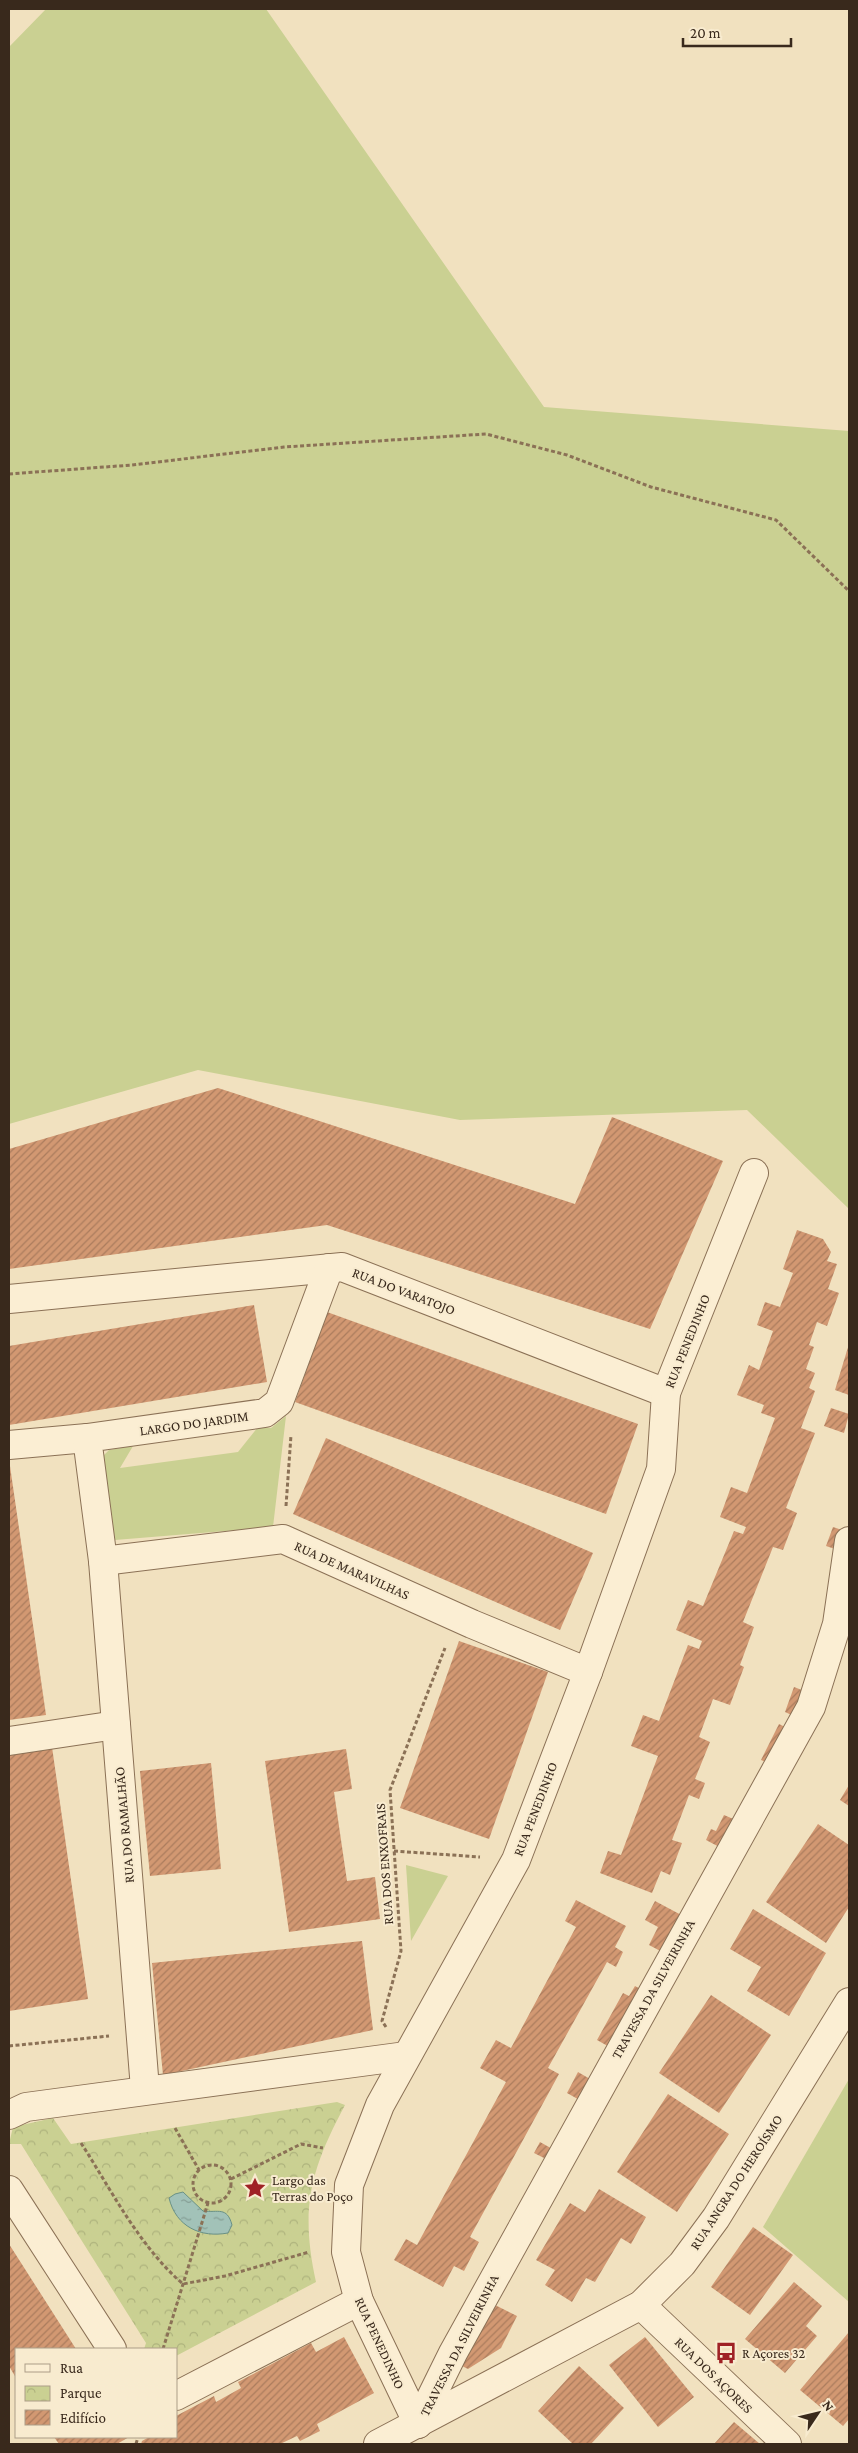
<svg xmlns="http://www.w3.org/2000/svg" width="858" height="2453" viewBox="0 0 858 2453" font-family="'Crimson Pro',serif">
<defs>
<pattern id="park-crowns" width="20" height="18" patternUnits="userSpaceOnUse" patternTransform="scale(1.25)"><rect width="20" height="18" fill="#cad092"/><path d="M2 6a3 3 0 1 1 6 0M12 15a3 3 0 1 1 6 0" fill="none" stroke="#aeb37d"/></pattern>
<pattern id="water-ripples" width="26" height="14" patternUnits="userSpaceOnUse" patternTransform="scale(1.25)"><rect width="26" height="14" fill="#a2c2b8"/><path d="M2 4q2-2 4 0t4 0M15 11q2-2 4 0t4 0" fill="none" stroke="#859e95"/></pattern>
<pattern id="building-hatch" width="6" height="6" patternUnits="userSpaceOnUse" patternTransform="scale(1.25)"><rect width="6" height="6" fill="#d29872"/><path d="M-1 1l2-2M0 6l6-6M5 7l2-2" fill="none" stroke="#ab7c5d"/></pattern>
</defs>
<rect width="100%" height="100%" fill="#f1e1bf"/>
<!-- green -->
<g fill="#cad092">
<path d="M46,9H266L544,407L849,431V1209L747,1110L460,1120L198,1070L9,1124V47Z"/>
<path d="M286,1416L273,1527L115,1540L102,1457L109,1450L133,1446L120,1468L238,1452L258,1427L271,1428Z"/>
<path d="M406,1865L448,1876L411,1941Z"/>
<path d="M849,2079V2302L763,2227Z"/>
</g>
<!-- park -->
<path fill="url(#park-crowns)" d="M337,2102L345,2105C310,2171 300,2208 316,2282L176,2356V2349H144L146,2343L21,2144H9L13,2127L53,2118L71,2144Z"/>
<!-- water -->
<path fill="url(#water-ripples)" stroke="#699186" d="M183,2192L203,2211C218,2213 227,2206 232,2225L228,2233C201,2238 176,2227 169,2198L175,2194Z"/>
<!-- building -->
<g fill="url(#building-hatch)">
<path d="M218,1088L575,1204L612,1117L723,1161L650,1329L327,1225L9,1269V1149Z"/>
<path d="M797,1230L823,1239L831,1252L827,1261L837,1264L828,1289L839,1293L827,1326L817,1322L809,1345L814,1347L806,1369L815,1373L809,1388L815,1391L801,1428L815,1433L786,1508L797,1513L783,1550L773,1547L743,1622L754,1627L740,1665L744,1667L730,1705L713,1699L699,1737L710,1742L695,1779L705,1783L699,1799L689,1795L672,1840L682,1843L670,1875L661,1871L652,1893L600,1873L608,1851L621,1855L658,1756L631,1746L643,1715L659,1721L688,1645L699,1649L702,1641L676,1630L688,1600L703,1606L734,1531L743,1534L746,1527L720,1517L731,1487L747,1493L775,1418L761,1413L764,1405L737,1395L749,1365L759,1370L773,1331L757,1325L765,1302L780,1307L793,1273L783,1269Z"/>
<path d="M254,1305L267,1382L9,1425V1346Z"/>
<path d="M327,1312L638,1424L606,1514L295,1402Z"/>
<path d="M849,1344V1395L835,1390Z"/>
<path d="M831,1408L849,1414L844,1433L824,1426Z"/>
<path d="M326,1438L593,1553L560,1630L293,1514Z"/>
<path d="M10,1466L46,1715L9,1720V1467Z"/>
<path d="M833,1527L842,1530L838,1550L826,1546Z"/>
<path d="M459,1641L548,1672L489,1839L400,1808Z"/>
<path d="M794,1687L807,1692L796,1717L785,1712Z"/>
<path d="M779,1724L789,1729L770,1764L761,1760Z"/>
<path d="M51,1740L88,1999L9,2011V1746Z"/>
<path d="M346,1749L352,1789L334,1792L347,1881L375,1877L380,1919L289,1932L265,1761Z"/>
<path d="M211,1763L221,1869L150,1876L140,1771Z"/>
<path d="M849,1785V1806L840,1800Z"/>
<path d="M724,1815L738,1821L723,1849L706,1840L711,1829L716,1831Z"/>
<path d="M818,1824L849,1845V1907L826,1943L766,1902Z"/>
<path d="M576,1900L626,1926L615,1947L623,1952L616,1967L607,1962L548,2068L559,2074L470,2237L479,2242L464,2271L454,2266L443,2287L394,2260L406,2239L417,2245L506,2082L480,2068L496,2040L511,2048L576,1927L565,1921Z"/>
<path d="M655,1901L685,1917L666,1954L649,1945L658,1927L645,1920Z"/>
<path d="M753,1909L826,1953L789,2016L747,1991L761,1967L730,1949Z"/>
<path d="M362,1941L373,2030L163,2075L152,1963Z"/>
<path d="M635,1986L644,1991L613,2049L597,2040L623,1993L629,1996Z"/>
<path d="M711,1995L771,2035L719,2113L659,2073Z"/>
<path d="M578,2072L590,2079L583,2102L567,2093Z"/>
<path d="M668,2094L729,2134L677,2212L617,2172Z"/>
<path d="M540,2142L556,2151L550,2161L534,2153Z"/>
<path d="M599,2189L646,2217L631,2244L621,2238L595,2282L586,2278L572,2302L545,2285L555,2270L536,2260L570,2203L585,2212Z"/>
<path d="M753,2227L793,2255L750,2315L711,2287Z"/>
<path d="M9,2244L76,2349H16V2378L9,2366Z"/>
<path d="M794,2282L822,2306L806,2326L817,2336L785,2373L745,2339Z"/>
<path d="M487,2301L517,2316L501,2348L468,2369L452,2361Z"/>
<path d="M849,2332V2419L843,2426L800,2390Z"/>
<path d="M344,2337L374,2393L317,2424L320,2431L300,2441L297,2436L280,2444H141L142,2441L149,2437H176V2416L214,2396L216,2402L241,2388L238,2382L311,2343L316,2352Z"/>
<path d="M645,2337L694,2397L658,2427L609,2365Z"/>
<path d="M579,2366L624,2408L591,2444H573L538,2411Z"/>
<path d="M734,2422L760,2444H714Z"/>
<path d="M54,2437H129L117,2444H59Z"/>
</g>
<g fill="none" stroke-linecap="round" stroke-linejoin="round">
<!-- minor casing -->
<g stroke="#8b7156" stroke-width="30">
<g id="minor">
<path d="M9,1299L342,1267L666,1393"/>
<path d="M9,1445L87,1438"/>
<path d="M103,1561L283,1539L472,1624L588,1672"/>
<path d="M9,1741L116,1725"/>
<path d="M145,2089L103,1561L87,1438L265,1413L279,1402L329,1268"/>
<path d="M9,2115L26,2107L406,2056"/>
<path d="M9,2190L112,2349"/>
<path d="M641,2305L787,2444"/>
<path d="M176,2396L359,2301"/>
<path d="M418,2424L359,2301L346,2252L349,2185L380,2105L516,1860L588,1672L661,1469L666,1393L754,1173"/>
<path d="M418,2424L453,2353L811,1707L837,1624L849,1541"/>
<path d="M378,2444L641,2305L682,2264L716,2218L849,2002"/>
</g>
</g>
<!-- path -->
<g stroke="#8b7156" stroke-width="3" stroke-dasharray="4 2.5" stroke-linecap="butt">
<path d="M9,474L132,465L284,447L486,434L567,455L651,487L776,520L849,591"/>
<path d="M286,1506L291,1435"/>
<path d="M394,1851L480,1857"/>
<path d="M386,2027L382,2021L401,1951L390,1790L445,1648"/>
<path d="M9,2046L109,2036"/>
<path d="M175,2128L199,2170"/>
<path d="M81,2143C112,2191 139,2246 183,2284L225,2276L309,2252"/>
<circle cx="212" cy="2184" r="19"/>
<path d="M231,2179L301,2144L323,2148"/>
<path d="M163,2349L208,2203"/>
<path d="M136,2444L138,2437"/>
</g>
<!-- minor -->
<use href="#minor" stroke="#fbeed3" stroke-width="28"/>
</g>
<!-- icons -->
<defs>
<g id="sight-bare" transform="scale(1.725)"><path d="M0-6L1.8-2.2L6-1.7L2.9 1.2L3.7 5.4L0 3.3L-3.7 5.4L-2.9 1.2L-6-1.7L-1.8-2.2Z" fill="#9f2125" stroke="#f8ebcf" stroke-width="2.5" paint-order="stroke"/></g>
<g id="bus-bare" transform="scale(1.725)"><path d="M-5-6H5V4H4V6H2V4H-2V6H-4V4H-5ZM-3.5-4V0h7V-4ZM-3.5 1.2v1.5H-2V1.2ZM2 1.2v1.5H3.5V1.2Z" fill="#9f2125" stroke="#f8ebcf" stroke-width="2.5" paint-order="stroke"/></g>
</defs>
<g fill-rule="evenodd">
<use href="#sight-bare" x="255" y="2188"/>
<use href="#bus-bare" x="726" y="2353"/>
</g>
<g text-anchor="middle" stroke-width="4" stroke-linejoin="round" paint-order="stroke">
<!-- street labels -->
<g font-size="14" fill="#39291c" stroke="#f8ebcf">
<text transform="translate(404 1291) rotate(21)" y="5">RUA DO VARATOJO</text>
<text transform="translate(687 1341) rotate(-68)" y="5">RUA PENEDINHO</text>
<text transform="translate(194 1423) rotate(-8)" y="5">LARGO DO JARDIM</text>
<text transform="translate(352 1570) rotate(24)" y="5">RUA DE MARAVILHAS</text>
<text transform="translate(535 1809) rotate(-69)" y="5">RUA PENEDINHO</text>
<text transform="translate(124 1825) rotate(-95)" y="5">RUA DO RAMALHÃO</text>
<text transform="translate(384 1864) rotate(-94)" y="5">RUA DOS ENXOFRAIS</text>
<text transform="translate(653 1989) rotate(-61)" y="5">TRAVESSA DA SILVEIRINHA</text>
<text transform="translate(736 2182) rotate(-57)" y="5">RUA ANGRA DO HEROÍSMO</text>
<text transform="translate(380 2343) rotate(65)" y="5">RUA PENEDINHO</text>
<text transform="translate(459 2345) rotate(-63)" y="5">TRAVESSA DA SILVEIRINHA</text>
<text transform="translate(714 2375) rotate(44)" y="5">RUA DOS AÇORES</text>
</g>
<!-- poi labels -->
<g font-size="14" fill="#39291c" stroke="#f8ebcf" text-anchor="start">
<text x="272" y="2185">Largo das<tspan x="272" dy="16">Terras do Poço</tspan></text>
<text x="742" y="2358">R Açores 32</text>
</g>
</g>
<!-- border -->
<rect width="858" height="2453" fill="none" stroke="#39291c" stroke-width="20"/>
<!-- legend -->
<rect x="15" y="2348" width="162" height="90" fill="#f8ebcf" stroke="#ac9d87"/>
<rect x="25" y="2364" width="25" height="8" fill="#fbeed3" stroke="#ac9d87"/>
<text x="60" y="2373" font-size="15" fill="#39291c">Rua</text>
<rect x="25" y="2386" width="25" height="15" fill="url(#park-crowns)" stroke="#ac9d87"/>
<text x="60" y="2398" font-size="15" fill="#39291c">Parque</text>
<rect x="25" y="2410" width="25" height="15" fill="url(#building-hatch)" stroke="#ac9d87"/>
<text x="60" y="2423" font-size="15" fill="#39291c">Edifício</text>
<!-- north arrow -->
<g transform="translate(818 2413) rotate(55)" stroke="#f8ebcf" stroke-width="4" paint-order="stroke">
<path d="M0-4L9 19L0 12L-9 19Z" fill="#39291c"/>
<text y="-8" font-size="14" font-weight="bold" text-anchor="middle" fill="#39291c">N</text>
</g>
<!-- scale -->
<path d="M683 38v8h108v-8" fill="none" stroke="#39291c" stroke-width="2.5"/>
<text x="690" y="38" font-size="15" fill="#39291c" stroke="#f8ebcf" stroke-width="4" paint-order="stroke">20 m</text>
</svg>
